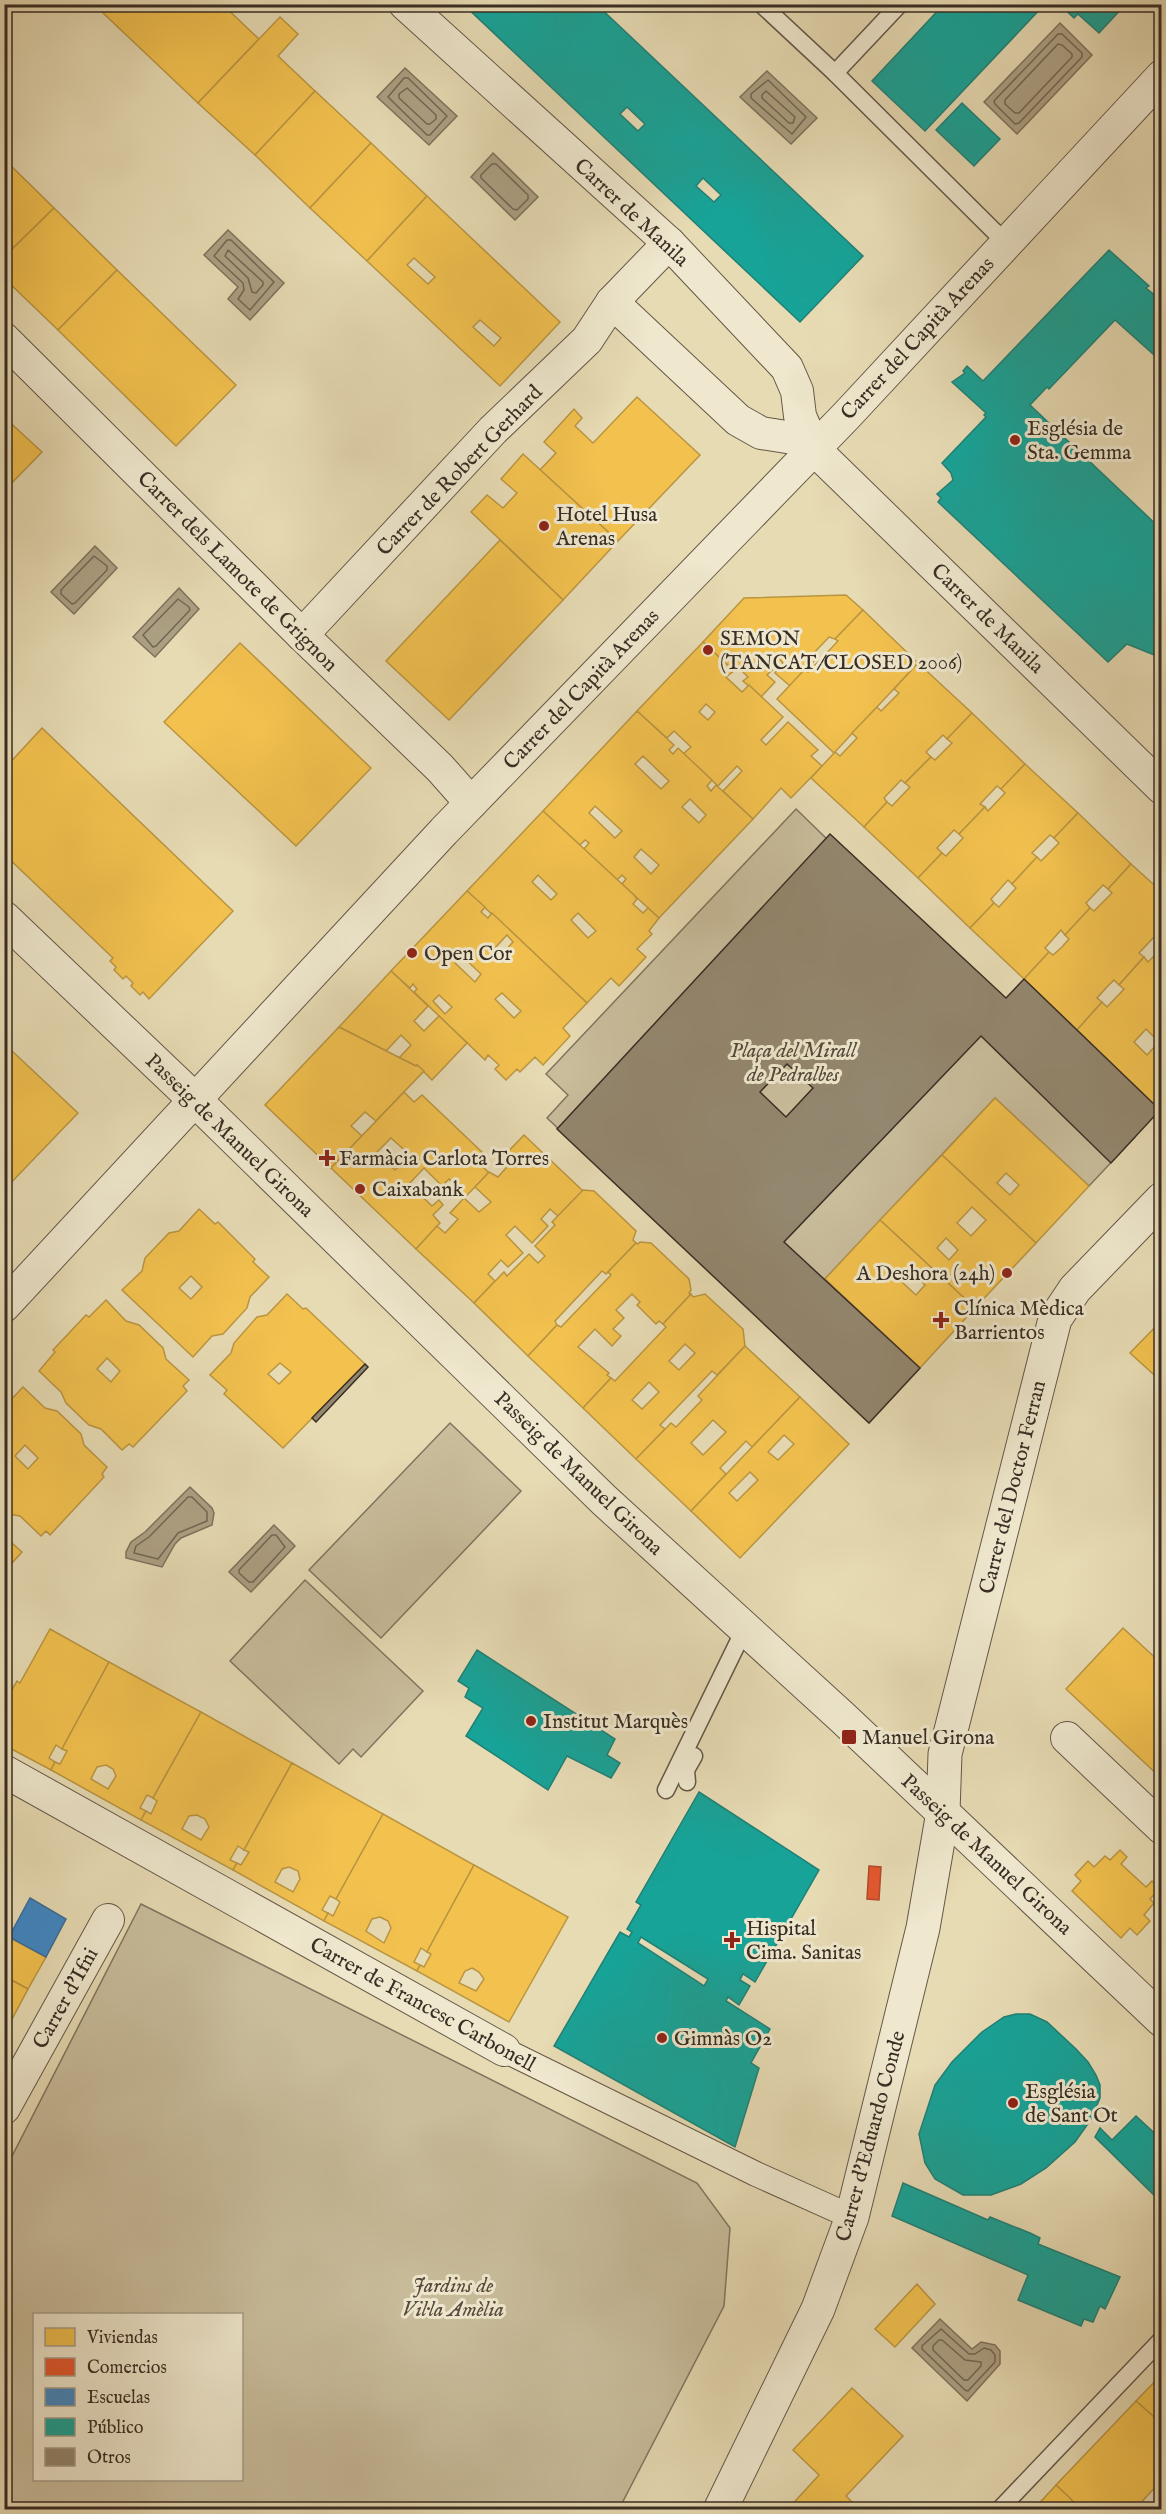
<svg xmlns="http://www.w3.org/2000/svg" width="1166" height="2514" viewBox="0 0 1166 2514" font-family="'IM FELL English',serif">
<rect width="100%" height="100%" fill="#e7dbb4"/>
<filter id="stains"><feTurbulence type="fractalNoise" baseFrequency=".00333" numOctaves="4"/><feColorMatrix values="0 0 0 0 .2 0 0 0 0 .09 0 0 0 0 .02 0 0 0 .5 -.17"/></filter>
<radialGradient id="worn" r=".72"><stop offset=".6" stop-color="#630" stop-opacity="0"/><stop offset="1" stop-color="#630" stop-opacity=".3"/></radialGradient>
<!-- green -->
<g fill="#c9bd9c" stroke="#807560" stroke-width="1.5" fill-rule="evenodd">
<path d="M796,809L1135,1137L1089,1186L995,1098L825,1279L920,1368L869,1423L547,1118L568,1095L546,1074Z"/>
<path d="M450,1423L521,1491L381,1638L309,1570Z"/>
<path d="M305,1580L423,1691L361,1757L353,1749L339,1764L230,1661Z"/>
<path d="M141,1904L697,2183L730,2228L724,2306L619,2509H5V2170ZM242,2314V2480H34V2314Z"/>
</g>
<!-- water -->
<g fill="#aca083" stroke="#7e725d" stroke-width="1.5">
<path d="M1060,23L1092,55L1017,134L984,102Z"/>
<path d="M405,68L457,116L429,145L377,97Z"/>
<path d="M767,71L817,118L791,144L740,97Z"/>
<path d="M493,153L538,197L515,220L471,177Z"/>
<path d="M228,230L284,283L250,320L228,299L238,287L204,255Z"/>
<path d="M95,546L117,568L74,614L51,592Z"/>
<path d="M179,588L199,609L155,657L133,637Z"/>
<path d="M190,1487L212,1508L214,1513L212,1525L181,1538L175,1544L162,1567L126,1558V1552L131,1542L145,1532Z"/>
<path d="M274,1525L295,1546L251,1592L229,1572Z"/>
<path d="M940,2319L972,2349L981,2342L995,2345L1000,2351V2364L967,2401L912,2348Z"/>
</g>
<!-- homes -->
<g fill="#f2c14e" stroke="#ba9541" stroke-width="1.5" fill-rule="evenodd">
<path d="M111,4H222L259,39L198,103L103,13Z"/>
<path d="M280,17L298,34L278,56L315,91L255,155L198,103Z"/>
<path d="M315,91L371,143L310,208L255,155Z"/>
<path d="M371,143L427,196L367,261L310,208Z"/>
<path d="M4,159L54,208L4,257Z"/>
<path d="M427,196L560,322L500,386L367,261ZM414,258L435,277L428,284L407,265ZM480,320L501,338L494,346L473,327Z"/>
<path d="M54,208L117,270L58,330L4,278V257Z"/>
<path d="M117,270L236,385L176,446L58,330Z"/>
<path d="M637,397L700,455L618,541L540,470L556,453L544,442L574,409L582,418L575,426L593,443Z"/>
<path d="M4,417L42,452L4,491Z"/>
<path d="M523,454L618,541L563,600L471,512L487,495L503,508L517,493L501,479Z"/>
<path d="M500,540L563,600L449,720L386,661Z"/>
<path d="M846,595L863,610L835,639L829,637L811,656L815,660L790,686L775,673L783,663L778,658L775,663L777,665L767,675L775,682L761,697L743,681L748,677L743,672L737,667L734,671L703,642L744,598Z"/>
<path d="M863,610L918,663L834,753L777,699L805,669L808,672L821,659L838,641L835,639Z"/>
<path d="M703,642L734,671L726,677L742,692L749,685L783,717L761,740L766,745L788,722L818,750L811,756L822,766L791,798L781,788L753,819L723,791L742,771L737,766L718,786L683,754L691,747L674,731L667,738L637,711ZM706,704L715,712L708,720L699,712Z"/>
<path d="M240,643L371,768L296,846L164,722Z"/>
<path d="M918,663L972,713L947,739L943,735L926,752L931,757L905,783L901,780L884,798L887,802L864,827L811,778L835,752L840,756L857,738L852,733L877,707L881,711L899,693L894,689Z"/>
<path d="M637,711L674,745L669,750L673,754L678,748L712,780L707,786L711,791L716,785L753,819L659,918L622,884L626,879L622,875L617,880L584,849L589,843L585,840L580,845L543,811ZM643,756L669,781L661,789L635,764ZM690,799L706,815L699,823L682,807ZM595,806L622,831L615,838L589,813ZM641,849L659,865L651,874L634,857Z"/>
<path d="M972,713L1025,764L1001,789L997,786L980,804L985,807L959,834L954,830L937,848L942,853L918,878L864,827L887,802L892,806L910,787L905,783L931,757L935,760L952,743L947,739Z"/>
<path d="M42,728L233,911L149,999L143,992L140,995L131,986L133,983L126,976L123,979L114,970L116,967L110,961L113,958L4,854V769Z"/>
<path d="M1025,764L1078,813L1054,838L1050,835L1032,853L1037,857L1012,884L1008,880L991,899L994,903L970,928L918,878L942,853L946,856L963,838L959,834L985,807L988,811L1005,793L1001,789Z"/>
<path d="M543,811L634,895L637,899L633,904L643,913L648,908L659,918L649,931L652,934L637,949L646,957L619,986L611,978L587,1003L467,891ZM538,875L557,894L551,900L532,882ZM578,913L596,931L588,938L571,920Z"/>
<path d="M1078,813L1131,864L1108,889L1103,885L1086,903L1090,908L1065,935L1061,930L1045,948L1049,952L1024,979L970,928L994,903L999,907L1016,888L1012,884L1037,857L1041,861L1059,843L1054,838Z"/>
<path d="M1131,864L1162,892V938L1156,935L1139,953L1144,957L1119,985L1114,980L1106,988L1097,998L1102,1002L1077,1030L1024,979L1049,952L1053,955L1062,947L1069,939L1065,935L1090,908L1094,911L1112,893L1108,889Z"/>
<path d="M467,891L485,907L481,912L488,918L492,913L587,1003L563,1028L570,1036L543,1065L535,1057L520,1072L517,1069L506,1080L495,1069L499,1065L488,1055L485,1060L414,992L417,989L413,984L410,988L391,971ZM507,935L513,942L501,955L494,949ZM462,956L481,974L475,982L455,963ZM502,993L521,1011L514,1018L495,999ZM439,995L452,1007L445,1014L433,1001Z"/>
<path d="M1162,948V995L1154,1002L1162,1008L1160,1110L1077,1030L1102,1002L1107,1007L1124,989L1119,985L1144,957L1148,962ZM1146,1029L1159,1042L1147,1055L1134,1042Z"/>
<path d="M391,971L428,1006L414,1021L424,1031L439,1016L467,1043L432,1080L417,1065L416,1066L399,1058L411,1045L401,1035L386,1051L339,1027Z"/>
<path d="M339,1027L416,1066L417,1065L424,1071L376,1121L365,1112L351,1126L362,1136L331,1168L265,1105Z"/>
<path d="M11,1050L78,1113L4,1190V1056Z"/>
<path d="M404,1092L414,1102L422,1095L484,1154L477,1161L489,1173L466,1196L449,1179L442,1186L424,1168L409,1184L432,1206L439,1200L443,1205L433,1215L440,1223L416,1249L331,1168ZM391,1138L410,1155L395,1170L376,1153Z"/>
<path d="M995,1098L1089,1186L1036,1243L942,1155ZM1006,1173L1019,1185L1010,1195L997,1183Z"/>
<path d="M524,1135L583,1191L558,1216L550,1209L542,1218L541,1219L548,1226L532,1243L515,1226L506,1235L523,1253L508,1267L501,1260L488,1274L495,1281L474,1303L416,1249L437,1226L445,1233L458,1219L450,1213L464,1198L479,1212L491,1202L475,1187L489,1172L498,1177L506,1168L499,1161Z"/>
<path d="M942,1155L1036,1243L975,1308L880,1220ZM972,1207L986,1220L971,1236L957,1223ZM946,1238L958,1250L949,1260L937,1248Z"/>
<path d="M583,1190L594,1191L636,1231L633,1240L636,1243L606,1274L602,1271L555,1321L557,1325L528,1356L474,1303L504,1272L507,1276L529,1254L538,1263L545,1256L535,1246L555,1225L552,1222Z"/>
<path d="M199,1209L215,1224L218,1222L255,1259L253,1262L269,1277L250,1297L247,1308L223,1334L212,1336L193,1357L122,1290L142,1271L145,1258L169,1233L179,1231ZM191,1276L202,1287L191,1299L179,1288Z"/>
<path d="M880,1220L975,1308L920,1368L825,1279ZM913,1273L925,1285L916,1295L903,1283Z"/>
<path d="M640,1242L651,1243L689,1279L691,1290L689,1293L691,1294L663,1324L659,1321L656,1324L637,1305L640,1302L632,1294L616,1310L624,1318L613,1329L621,1336L612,1346L595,1329L578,1347L609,1373L607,1375L611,1378L583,1408L528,1356L557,1325L561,1327L611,1275L608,1272L636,1243L638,1244Z"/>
<path d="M287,1294L303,1309L306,1308L365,1364L283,1448L224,1394L227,1390L210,1375L231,1353L234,1343L257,1317L267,1315ZM280,1363L291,1372L279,1384L268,1374Z"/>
<path d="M691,1294L693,1297L705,1294L743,1329L745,1346L717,1375L712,1371L662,1423L660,1425L665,1429L636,1459L583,1408L611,1378L615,1381L666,1327L663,1324ZM685,1344L695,1353L679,1370L669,1361ZM649,1382L659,1392L642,1409L632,1400Z"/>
<path d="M106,1300L126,1321L139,1325L163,1348L166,1359L189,1380L183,1386L187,1391L133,1447L129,1444L122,1450L101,1429L89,1425L66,1403L61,1392L39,1371L55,1352L53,1350L86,1315L89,1317ZM107,1358L120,1371L111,1382L97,1369Z"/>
<path d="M1162,1320V1382L1130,1353Z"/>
<path d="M745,1346L800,1397L752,1447L746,1441L720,1468L726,1474L691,1511L636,1459L671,1423L676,1427L702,1400L698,1396ZM713,1420L726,1432L703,1455L691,1443Z"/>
<path d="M23,1387L45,1408L57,1411L81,1434L84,1445L107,1467L102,1474L104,1477L50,1535L46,1531L41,1536L20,1516L8,1514L4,1510V1402L6,1405ZM25,1445L38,1458L28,1469L15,1456Z"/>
<path d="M800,1397L849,1444L740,1558L691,1511ZM784,1435L794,1444L778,1460L768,1452ZM750,1472L758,1480L737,1501L729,1493Z"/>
<path d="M4,1536L22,1552L4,1572Z"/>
<path d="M1123,1628L1162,1664V1779L1066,1689Z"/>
<path d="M50,1629L109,1662L62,1749L56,1745L49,1758L55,1762L51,1770L4,1745V1703L17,1681L20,1683Z"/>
<path d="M109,1662L201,1712L153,1798L147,1795L140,1808L146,1811L141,1820L51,1770L55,1762L60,1764L67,1751L62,1749ZM106,1765L113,1769L116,1776L108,1789L91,1779L97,1767Z"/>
<path d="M201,1712L292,1763L244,1850L238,1846L230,1860L237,1863L233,1870L141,1820L146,1811L151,1814L157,1801L153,1798ZM197,1815L205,1819L209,1827L201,1840L182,1829L189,1816Z"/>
<path d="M292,1763L383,1814L336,1899L330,1896L322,1910L328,1913L324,1921L233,1870L237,1863L241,1865L249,1852L244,1850ZM289,1867L298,1871L300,1879L293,1892L275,1882L282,1869Z"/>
<path d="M383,1814L474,1865L427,1952L421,1948L414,1962L420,1965L417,1971L324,1921L328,1913L333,1916L340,1902L336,1899ZM380,1917L388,1921L391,1928L384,1943L366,1931L372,1919Z"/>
<path d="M1120,1850L1127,1857L1121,1864L1146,1887L1152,1881L1160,1888L1150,1899L1154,1903L1144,1915L1150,1921L1137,1935L1130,1928L1121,1938L1072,1891L1081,1881L1075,1875L1088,1861L1094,1867L1105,1856L1110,1860Z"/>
<path d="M474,1865L568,1917L509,2022L417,1971L420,1965L424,1967L431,1954L427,1952ZM472,1968L479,1972L484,1979L476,1991L459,1983L465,1971Z"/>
<path d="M9,1937L46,1957L28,1989L4,1976V1946Z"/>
<path d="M4,1976L28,1989L11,2021L4,2018Z"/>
<path d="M917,2284L935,2304L895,2347L875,2329Z"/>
<path d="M1162,2374V2424L1136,2401Z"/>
<path d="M852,2388L903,2436L846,2496L860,2510H787L819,2475L793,2450Z"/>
<path d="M1136,2401L1162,2424V2480L1134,2510H1081L1056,2485Z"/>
<path d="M1056,2485L1068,2496L1081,2510H1033Z"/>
</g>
<!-- shops -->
<path fill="#e4572e" stroke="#b04a2b" stroke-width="1.5" d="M869,1866L881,1867L879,1900L867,1899Z"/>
<!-- schools -->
<path fill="#3f88c5" stroke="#3d6d95" stroke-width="1.5" d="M30,1898L66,1919L46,1957L9,1937Z"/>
<!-- public -->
<g fill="#17a398" stroke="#218075" stroke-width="1.5" fill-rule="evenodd">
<path d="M463,4H596L863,256L800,322ZM627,107L645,124L638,131L620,114ZM703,178L721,195L714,202L696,186Z"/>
<path d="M944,4H1045L925,131L872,81Z"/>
<path d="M1059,4H1126L1099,33L1078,14L1074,18Z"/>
<path d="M962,103L1000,139L974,166L936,130Z"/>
<path d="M1109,250L1149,286L1146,288L1162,301V362L1115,320L1049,389L1047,387L1030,405L1162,530V655L1159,657L1127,644L1108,662L938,502L941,498L937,494L953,480L951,473L942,463L986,417L984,415L986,413L952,382L965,373L963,371L967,366L983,381Z"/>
<path d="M477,1650L615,1739L607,1755L620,1763L611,1778L567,1756L548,1790L466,1736L483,1708L465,1697L469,1688L458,1681Z"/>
<path d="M699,1792L819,1870L755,1982L743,1974L740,1980L750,1986L739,2005L728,1997L726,2001L770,2029L751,2063L759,2068L735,2147L554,2046L620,1932L629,1937L632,1932L627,1929L641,1905L636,1902ZM641,1937L708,1979L704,1986L638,1943Z"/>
<path d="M1016,2014H1030L1047,2022L1076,2049L1088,2062L1096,2075L1100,2085V2098L1090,2121L1075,2142L1046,2168L1021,2184L991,2195H963L935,2179L925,2163L919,2134L935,2085L952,2062L982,2032L1004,2017Z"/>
<path d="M1136,2116L1162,2140V2203L1095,2137L1100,2128L1112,2140Z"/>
<path d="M903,2183L988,2220L990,2217L1030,2233L1040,2238L1038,2244L1120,2277L1105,2309L1100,2306L1093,2322L1084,2319L1081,2326L1018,2300L1028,2275L892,2216Z"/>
</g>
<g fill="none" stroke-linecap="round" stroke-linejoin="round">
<!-- shore -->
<g stroke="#726654" stroke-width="1.5">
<path d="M1058,34H1062L1082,53V57L1019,123L1015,124L995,104L994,101Z"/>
<path d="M1058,44L1062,45L1072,54V57L1019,113H1015L1005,104V100Z"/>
<path d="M404,78H408L447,116L430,135H427L388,97Z"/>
<path d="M768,80L806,117L792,134L751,98V94Z"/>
<path d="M407,88L436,115V119L430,124H427L399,98V94Z"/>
<path d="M766,91L795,117L793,123H789L762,98V95Z"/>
<path d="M492,164H496L528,195V199L517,210L513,209L481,178V175Z"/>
<path d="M227,240H231L274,282L250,310L238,299L244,290L243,283L214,256Z"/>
<path d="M228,250L263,282V285L256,293L252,292L248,278L225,256Z"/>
<path d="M94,556L107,566V570L75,603L72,604L61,594V590Z"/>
<path d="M178,599L189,607L190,610L156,646L153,647L143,635Z"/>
<path d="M188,1497H192L207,1512V1521L178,1533L158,1559L134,1553L136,1546L149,1537Z"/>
<path d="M272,1535H276L285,1547L253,1582H249L239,1573V1570Z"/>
<path d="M941,2329L969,2354H975L984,2348L991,2350L995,2355V2362L968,2391L965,2390L922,2349V2346Z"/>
<path d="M939,2340H942L965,2360L981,2362V2366L968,2380H964L933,2350V2346Z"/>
</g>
</g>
<!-- building -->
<g fill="#93876f" stroke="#382d24" stroke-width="1.5" fill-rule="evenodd">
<path d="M830,834L1006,998L1024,979L1160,1110L1111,1163L981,1036L784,1242L920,1368L869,1423L557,1129ZM787,1064L813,1088L786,1117L760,1092Z"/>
<path d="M365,1364L368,1367L316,1422L312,1418Z"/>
</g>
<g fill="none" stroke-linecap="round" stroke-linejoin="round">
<!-- service casing -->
<g stroke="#645848" stroke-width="19">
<g id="service">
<path d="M761,4L835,73L1006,243"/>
<path d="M835,73L900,4"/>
<path d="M687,1782L686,1770L694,1756"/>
<path d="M666,1790L745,1628"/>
<path d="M999,2510L1162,2339"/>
</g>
</g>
<!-- pedestrian casing -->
<g stroke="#645848" stroke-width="26">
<path id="pedestrian" d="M504,2050L756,2174L852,2217"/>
</g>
<!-- minor casing -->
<g stroke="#645848" stroke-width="34">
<g id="minor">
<path d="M405,4L669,243L787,368L797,391L800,416L814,449"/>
<path d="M612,302L738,420L761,433L793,438L814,449L1162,788"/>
<path d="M4,339L302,635L440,768L471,803"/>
<path d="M302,635L493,430L587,340L612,302L669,243"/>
<path d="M4,1306L444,831L847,415L1162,76"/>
<path d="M1067,1738L1162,1828"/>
<path d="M4,1771L504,2050"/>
<path d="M4,2108L108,1920"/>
</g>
</g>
<!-- tertiary casing -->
<g stroke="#645848" stroke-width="35">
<g id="tertiary">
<path d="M4,918L194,1099L604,1500L843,1718L1162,2020"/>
<path d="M720,2510L818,2309L852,2217L923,1928L943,1812L945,1754L1055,1319L1075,1289L1162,1199"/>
</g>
</g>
<!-- service -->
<use href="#service" stroke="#efe8ce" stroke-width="16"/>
<!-- pedestrian -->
<use href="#pedestrian" stroke="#efe8ce" stroke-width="24"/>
<!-- minor -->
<use href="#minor" stroke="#efe8ce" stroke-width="32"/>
<!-- tertiary -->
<use href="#tertiary" stroke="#efe8ce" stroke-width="33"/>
</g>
<!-- markers -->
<g fill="#8f2418" stroke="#efe8ce" stroke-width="2">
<circle cx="1015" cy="440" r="6"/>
<circle cx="544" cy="526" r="6"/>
<circle cx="708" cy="650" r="6"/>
<circle cx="412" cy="953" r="6"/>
<path d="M324 1149h6v6h6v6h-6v6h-6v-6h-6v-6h6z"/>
<circle cx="360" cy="1189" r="6"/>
<circle cx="1007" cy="1273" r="6"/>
<path d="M938 1311h6v6h6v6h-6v6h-6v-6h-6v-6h6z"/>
<circle cx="531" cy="1721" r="6"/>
<rect x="841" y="1729" width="16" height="16" rx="3"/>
<path d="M729 1931h6v6h6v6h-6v6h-6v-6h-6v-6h6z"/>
<circle cx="662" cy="2038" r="6"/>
<circle cx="1013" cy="2103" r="6"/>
</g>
<g text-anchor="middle" stroke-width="6" stroke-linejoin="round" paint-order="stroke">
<!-- street labels -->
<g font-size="21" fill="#382d24" stroke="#efe8ce">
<text transform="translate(632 212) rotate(43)" y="7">Carrer de Manila</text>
<text transform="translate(917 338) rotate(-47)" y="7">Carrer del Capità Arenas</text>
<text transform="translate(459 470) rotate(-46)" y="7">Carrer de Robert Gerhard</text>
<text transform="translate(238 571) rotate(45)" y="7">Carrer dels Lamote de Grignon</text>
<text transform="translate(988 618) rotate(44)" y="7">Carrer de Manila</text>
<text transform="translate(581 689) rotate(-46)" y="7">Carrer del Capità Arenas</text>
<text transform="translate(230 1135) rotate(44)" y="7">Passeig de Manuel Girona</text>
<text transform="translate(579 1473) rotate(44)" y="7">Passeig de Manuel Girona</text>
<text transform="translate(1012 1487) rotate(-76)" y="7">Carrer del Doctor Ferran</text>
<text transform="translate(987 1854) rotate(43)" y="7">Passeig de Manuel Girona</text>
<text transform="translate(65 1998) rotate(-61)" y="7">Carrer d'Ifni</text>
<text transform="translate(423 2004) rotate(29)" y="7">Carrer de Francesc Carbonell</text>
<text transform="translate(870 2136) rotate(-75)" y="7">Carrer d'Eduardo Conde</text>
</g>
<!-- poi labels -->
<g font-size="21" fill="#382d24" stroke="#efe8ce" text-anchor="start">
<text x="1027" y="435">Església de<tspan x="1027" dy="24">Sta. Gemma</tspan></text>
<text x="556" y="521">Hotel Husa<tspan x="556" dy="24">Arenas</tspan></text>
<text x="720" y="645">SEMON<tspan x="720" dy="24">(TANCAT/CLOSED 2006)</tspan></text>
<text x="424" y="960">Open Cor</text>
<text x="339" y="1165">Farmàcia Carlota Torres</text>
<text x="372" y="1196">Caixabank</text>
<text x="995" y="1280" text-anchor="end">A Deshora (24h)</text>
<text x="954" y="1315">Clínica Mèdica<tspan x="954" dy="24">Barrientos</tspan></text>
<text x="543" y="1728">Institut Marquès</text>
<text x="862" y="1744">Manuel Girona</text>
<text x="746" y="1935">Hispital<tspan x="746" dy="24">Cima. Sanitas</tspan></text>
<text x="674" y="2045">Gimnàs O2</text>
<text x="1025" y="2098">Església<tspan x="1025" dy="24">de Sant Ot</tspan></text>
</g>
<!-- park labels -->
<g font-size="21" font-style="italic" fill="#554a3c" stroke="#efe8ce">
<text x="793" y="1057">Plaça del Mirall<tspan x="793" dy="24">de Pedralbes</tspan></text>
<text x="453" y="2292">Jardins de<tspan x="453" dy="24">Vil·la Amèlia</tspan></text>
</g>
</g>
<!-- margin -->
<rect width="1166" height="2514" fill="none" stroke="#e7dbb4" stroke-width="24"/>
<rect x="6" y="6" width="1154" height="2502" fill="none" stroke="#382d24" stroke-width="3"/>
<rect x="12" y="12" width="1142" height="2490" fill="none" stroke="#382d24" stroke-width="1.5"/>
<!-- legend -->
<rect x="33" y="2313" width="210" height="168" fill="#efe8ce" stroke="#a69d8a" stroke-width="1.5"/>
<rect x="45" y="2328" width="30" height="18" fill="#f2c14e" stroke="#a69d8a" stroke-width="1.5"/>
<text x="87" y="2343" font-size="18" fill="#382d24">Viviendas</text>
<rect x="45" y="2358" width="30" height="18" fill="#e4572e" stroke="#a69d8a" stroke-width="1.5"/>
<text x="87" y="2373" font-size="18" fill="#382d24">Comercios</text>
<rect x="45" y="2388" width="30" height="18" fill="#3f88c5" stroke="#a69d8a" stroke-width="1.5"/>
<text x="87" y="2403" font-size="18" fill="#382d24">Escuelas</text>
<rect x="45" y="2418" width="30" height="18" fill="#17a398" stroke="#a69d8a" stroke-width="1.5"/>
<text x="87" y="2433" font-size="18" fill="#382d24">Público</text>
<rect x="45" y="2448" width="30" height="18" fill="#93876f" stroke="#a69d8a" stroke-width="1.5"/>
<text x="87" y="2463" font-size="18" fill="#382d24">Otros</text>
<rect width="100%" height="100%" filter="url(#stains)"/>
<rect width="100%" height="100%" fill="url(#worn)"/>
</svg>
